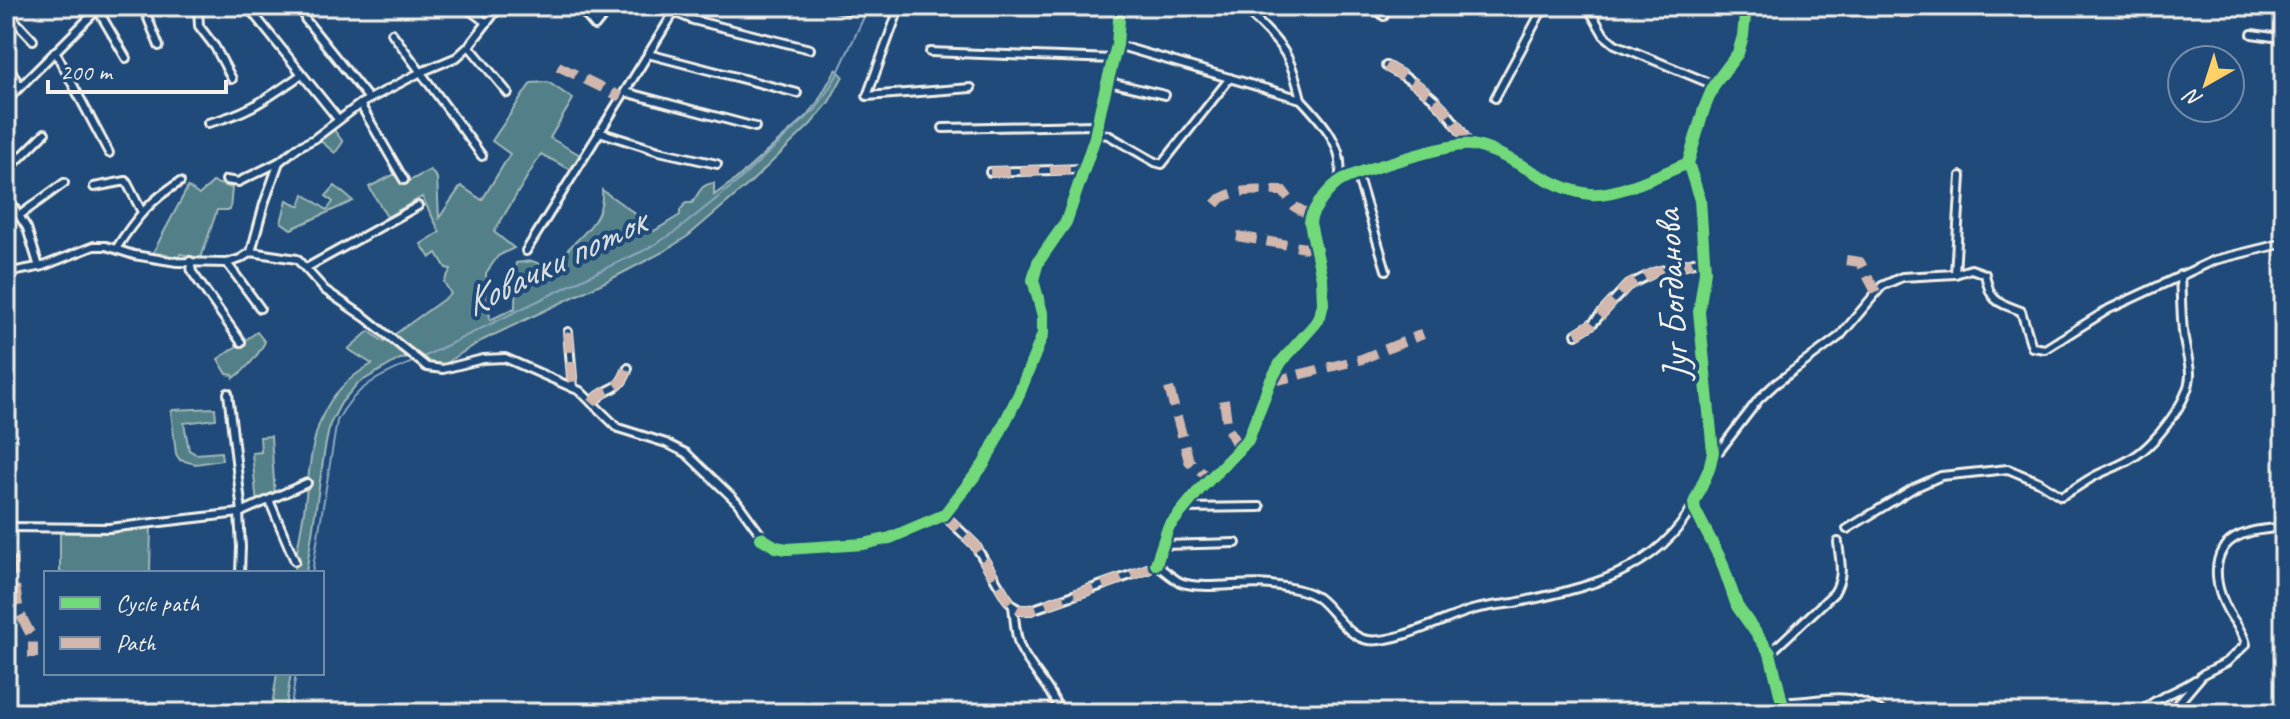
<svg xmlns="http://www.w3.org/2000/svg" width="2290" height="719" viewBox="0 0 2290 719" font-family="Caveat,sans-serif">
<rect width="100%" height="100%" fill="#1f4a7a"/>
<filter id="ink" filterUnits="userSpaceOnUse"><feTurbulence type="fractalNoise" baseFrequency=".0125" numOctaves="2"/><feDisplacementMap in="SourceGraphic" scale="16" xChannelSelector="R" yChannelSelector="G"/><feConvolveMatrix kernelMatrix="1 2 1 2 8 2 1 2 1" color-interpolation-filters="sRGB"/></filter>
<g filter="url(#ink)">
<!-- green -->
<g fill="#528088" stroke="#a3b8b8" stroke-width="2">
<path d="M836,69L843,76L829,102L811,124L750,183L688,236L663,252L611,279L481,341L449,361L443,369H436L413,358L400,359L357,384L341,403L330,424L325,448L306,573H294C296,552 301,532 304,511C313,448 310,399 372,364L348,349L369,331L384,342L451,294L444,282L451,269L446,268L437,253L430,258L421,244L440,232L422,197L387,217L369,187L395,174L402,185L430,170L437,178L439,218L461,186L482,200L510,154L492,141L531,83L548,82L573,99L550,138L584,157L575,172L541,154L494,232L514,248L498,256L486,273L490,320L515,308L516,263L532,261L551,268C569,242 605,227 602,190L633,212L654,231L680,215V210L686,203H692C699,194 700,184 714,183V195L735,180L807,116L817,103Z"/>
<path d="M332,127L343,142L335,153L317,138Z"/>
<path d="M213,182L232,188L230,210H217L201,258L180,254L177,262L150,258L188,187L199,195Z"/>
<path d="M335,186L353,201L291,229L281,222L287,200L300,206L304,194L327,210L333,202L326,196Z"/>
<path d="M257,332L265,342C257,357 248,368 234,378L233,375L227,374L218,359Z"/>
<path d="M215,408L216,419L184,423L189,450L196,454L221,452L222,460L196,464L180,460L176,454L171,412L173,410Z"/>
<path d="M271,436L275,497L257,505L252,453L261,452L260,437Z"/>
<path d="M151,524L150,573H60V526Z"/>
<path d="M277,673H291L285,713H271Z"/>
</g>
<g fill="none" stroke-linecap="round" stroke-linejoin="round">
<!-- stream -->
<g stroke="#8da7bf" stroke-width="2">
<path d="M421,358L593,274L643,251L674,233L737,182L816,109L836,77L869,6"/>
<path d="M312,573L337,421C356,385 380,376 415,361"/>
<path d="M290,713L296,673"/>
</g>
<!-- street casing -->
<g stroke="#f4f1e8" stroke-width="12">
<g id="street">
<path d="M143,6L159,46"/>
<path d="M198,6L199,26L215,47L232,79"/>
<path d="M464,6L487,23"/>
<path d="M578,6L595,26L611,6"/>
<path d="M831,6L849,10"/>
<path d="M900,6L867,96L971,88"/>
<path d="M1373,6L1384,16"/>
<path d="M1583,6L1589,9L1604,35L1615,44L1714,85"/>
<path d="M1746,6L1743,36L1738,53L1714,85L1704,109L1688,163L1700,200L1705,271L1699,312L1713,452L1709,469L1694,503L1695,510L1721,560L1737,606L1770,653L1782,702L1779,713"/>
<path d="M2264,6L2284,13"/>
<path d="M98,10L126,58"/>
<path d="M6,11L33,40"/>
<path d="M252,12L338,119"/>
<path d="M674,12L693,20L810,49"/>
<path d="M1253,17C1285,47 1291,57 1301,99"/>
<path d="M305,19L369,99"/>
<path d="M392,33L482,156"/>
<path d="M2252,34L2273,37L2284,35"/>
<path d="M1117,45L1301,99C1321,120 1349,150 1338,182"/>
<path d="M469,46L508,93"/>
<path d="M55,51L109,153"/>
<path d="M930,52L1114,59"/>
<path d="M648,54L797,93"/>
<path d="M6,61L20,87"/>
<path d="M1386,66C1425,87 1446,106 1469,144"/>
<path d="M1109,82L1165,95"/>
<path d="M625,92L755,127"/>
<path d="M1495,98L1540,14L1550,6"/>
<path d="M6,101L101,6"/>
<path d="M360,104L404,180"/>
<path d="M208,123C249,113 267,98 301,75"/>
<path d="M943,128L1096,125"/>
<path d="M599,132L659,151L717,164"/>
<path d="M1096,133L1108,135L1155,162L1162,164L1230,78"/>
<path d="M6,172L45,133"/>
<path d="M990,172L1084,169"/>
<path d="M1357,174L1386,270"/>
<path d="M226,180L238,182L279,162"/>
<path d="M94,187L126,181L142,212"/>
<path d="M6,195L27,228L39,267"/>
<path d="M20,215L64,183"/>
<path d="M116,249C134,220 151,199 180,182"/>
<path d="M526,251L678,6"/>
<path d="M251,252L297,259L325,290L366,318L427,367L443,369L483,359L505,358L580,391L618,428L666,443L686,453L737,502L764,539"/>
<path d="M251,252L264,204L279,162L298,147L314,139L360,104L421,72L457,57L469,46L500,6"/>
<path d="M190,261L192,272L241,342"/>
<path d="M227,263L260,308"/>
<path d="M306,268L418,206"/>
<path d="M6,273L43,266L94,246H106L134,255L177,262L227,263L240,259L251,252"/>
<path d="M1955,274L1961,176"/>
<path d="M568,332L573,388"/>
<path d="M1576,334L1592,324L1627,286L1653,273L1705,259"/>
<path d="M228,393L242,512"/>
<path d="M592,403C609,383 618,396 628,368"/>
<path d="M1713,452L1720,450L1759,399L1774,385L1840,336L1882,286L1902,277L1955,274L1971,269L1985,274C1990,301 1996,302 2021,311L2032,347L2045,349L2109,309L2215,260L2284,243"/>
<path d="M269,500L295,561"/>
<path d="M1184,508L1260,507"/>
<path d="M239,513L241,547L240,573"/>
<path d="M944,515L975,545L1006,597L1013,606L1020,610H1031L1148,569L1156,564"/>
<path d="M6,527L109,528L239,513L307,483"/>
<path d="M1847,529L1914,488L1941,476L2008,469L2039,482L2061,496C2073,491 2082,483 2093,477C2106,470 2120,466 2132,458C2154,446 2191,399 2190,373C2189,359 2184,345 2183,331C2181,312 2181,293 2180,275"/>
<path d="M761,538L776,547L787,549L864,544L890,538L944,515L984,464L1019,394L1043,334V316L1033,280L1038,262L1066,222L1095,137L1101,107L1117,45L1120,6"/>
<path d="M1162,545L1236,543"/>
<path d="M1156,564L1168,528L1200,489L1248,440L1270,382L1281,362L1315,324L1320,316L1323,304L1322,278L1310,223C1310,211 1331,186 1342,180C1360,171 1453,142 1471,145C1510,151 1550,190 1590,194C1615,197 1664,173 1688,163"/>
<path d="M1156,564C1163,570 1171,577 1180,582C1201,591 1246,581 1271,585C1286,587 1305,589 1318,598C1334,610 1347,637 1368,640C1394,644 1445,618 1472,610C1486,606 1500,605 1514,603C1586,588 1657,573 1694,504"/>
<path d="M1013,606C1015,621 1015,638 1022,651C1034,673 1052,689 1060,713"/>
<path d="M1770,653L1834,593C1845,575 1840,562 1838,542"/>
<path d="M1782,702C1828,703 1839,687 1884,713"/>
<path d="M2140,713C2155,697 2178,692 2195,680"/>
<path d="M2170,713L2203,674L2227,662L2246,644C2243,631 2234,622 2228,611C2213,583 2208,544 2247,533C2258,529 2272,529 2284,527"/>
</g>
</g>
<!-- street -->
<use href="#street" stroke="#1f4a7a" stroke-width="6"/>
<!-- quiet -->
<g stroke="#d1b7ad" stroke-width="10" stroke-dasharray="20 10" stroke-linecap="butt">
<path d="M1905,18V6"/>
<path d="M558,66L621,97"/>
<path d="M1386,66C1425,87 1446,106 1469,144"/>
<path d="M990,172L1084,169"/>
<path d="M1215,204C1229,187 1263,191 1283,191L1295,207L1310,215"/>
<path d="M1237,236L1305,248L1316,244"/>
<path d="M1846,260L1860,262L1876,292"/>
<path d="M568,332L573,388"/>
<path d="M1576,334L1592,324L1627,286L1653,273L1705,259"/>
<path d="M1270,382L1362,359L1423,334"/>
<path d="M1169,388L1189,461L1209,479"/>
<path d="M1224,400L1228,429L1240,450"/>
<path d="M592,403C609,383 618,396 628,368"/>
<path d="M944,515L975,545L1006,597L1013,606L1020,610H1031L1148,569L1156,564"/>
<path d="M6,527L19,612L33,639V658"/>
</g>
<!-- cycleway casing -->
<g stroke="#1f4a7a" stroke-width="17">
<g id="cycleway">
<path d="M1746,6L1743,36L1738,53L1714,85L1704,109L1688,163L1700,200L1705,271L1699,312L1713,452L1709,469L1694,503L1695,510L1721,560L1737,606L1770,653L1782,702L1779,713"/>
<path d="M761,538L776,547L787,549L864,544L890,538L944,515L984,464L1019,394L1043,334V316L1033,280L1038,262L1066,222L1095,137L1101,107L1117,45L1120,6"/>
<path d="M1156,564L1168,528L1200,489L1248,440L1270,382L1281,362L1315,324L1320,316L1323,304L1322,278L1310,223C1310,211 1331,186 1342,180C1360,171 1453,142 1471,145C1510,151 1550,190 1590,194C1615,197 1664,173 1688,163"/>
</g>
</g>
<!-- cycleway -->
<use href="#cycleway" stroke="#71d979" stroke-width="12"/>
</g>
</g>
<g text-anchor="middle" stroke-width="8" stroke-linejoin="round" paint-order="stroke">
<!-- street labels -->
<g font-size="38" fill="#f4f1e8" stroke="#1f4a7a">
<text transform="translate(1671 295) rotate(-93)" y="13">Југ Богданова</text>
</g>
<!-- water labels -->
<g font-size="40" font-style="italic" fill="#dadede" stroke="#1f4a7a">
<text transform="translate(554 261) rotate(-26)" y="14">Ковачки поток</text>
</g>
</g>
<!-- margin -->
<rect width="2290" height="719" fill="none" stroke="#1f4a7a" stroke-width="32"/>
<rect x="16" y="16" width="2258" height="687" fill="none" stroke="#f4f1e8" stroke-width="3" filter="url(#ink)"/>
<!-- legend -->
<rect x="44" y="571" width="280" height="104" fill="#1f4a7a" stroke="#748da6" stroke-width="2"/>
<rect x="60" y="597" width="40" height="12" fill="#71d979" stroke="#748da6" stroke-width="2"/>
<text x="116" y="611" font-size="24" fill="#f4f1e8">Cycle path</text>
<rect x="60" y="637" width="40" height="12" fill="#d1b7ad" stroke="#748da6" stroke-width="2"/>
<text x="116" y="651" font-size="24" fill="#f4f1e8">Path</text>
<!-- north arrow -->
<g transform="translate(2206 84) rotate(219)"><circle r="38" fill="#1f4a7a" stroke="#748da6" stroke-width="2"/>
<path d="M0-6L14 30L0 20L-14 30Z" fill="#ffd166"/>
<text y="-12" font-size="22" font-weight="bold" text-anchor="middle" fill="#f4f1e8">N</text>
</g>
<!-- scale -->
<path d="M48 80v12h178v-12" fill="none" stroke="#f4f1e8" stroke-width="4"/>
<text x="60" y="80" font-size="24" fill="#f4f1e8" stroke="#1f4a7a" stroke-width="6" paint-order="stroke">200 m</text>
</svg>
